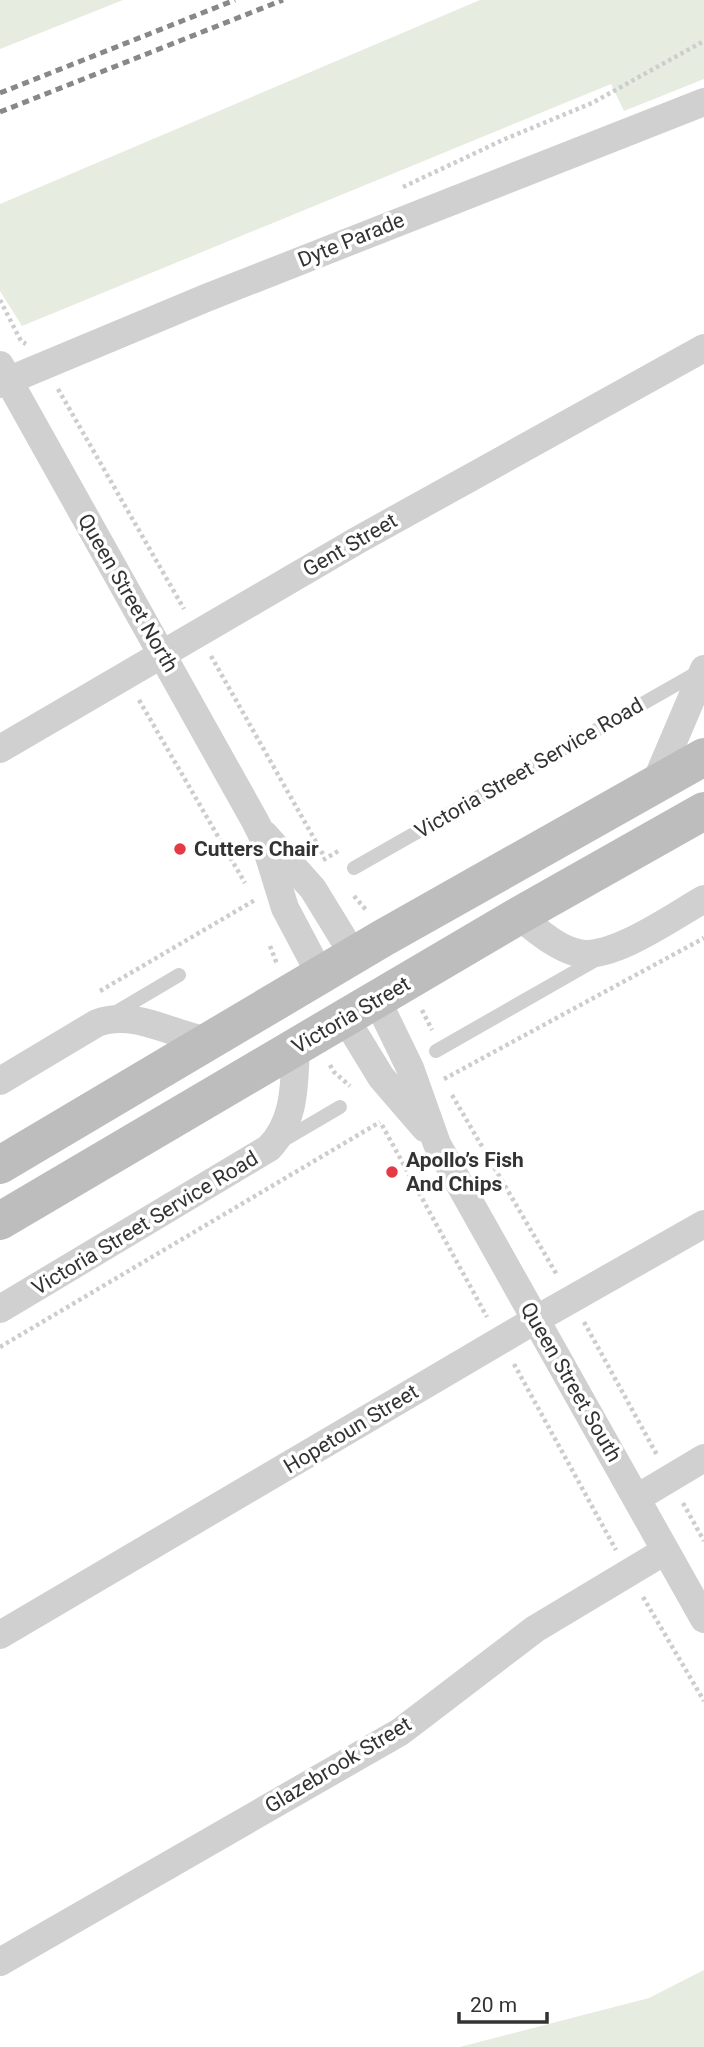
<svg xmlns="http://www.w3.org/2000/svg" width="704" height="2047" viewBox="0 0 704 2047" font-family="Roboto,sans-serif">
<rect width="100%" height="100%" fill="#fff"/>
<!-- green -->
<g fill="#e6ecdf">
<path d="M0,0H123L0,49Z"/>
<path d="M480,0H704V79L624,111L611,84L22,326L0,291V204Z"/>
<path d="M704,1970V2047H460L649,1998Z"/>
</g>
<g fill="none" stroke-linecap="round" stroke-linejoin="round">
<!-- path -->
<g stroke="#cdcdcd" stroke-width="4.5" stroke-dasharray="3.5 3.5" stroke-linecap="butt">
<path d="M403,187L505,139L592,103L704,41"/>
<path d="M0,300L21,341L26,344"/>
<path d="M58,389L184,609"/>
<path d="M211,656L324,856"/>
<path d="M139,700L245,883"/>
<path d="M323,860L340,850"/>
<path d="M354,896L367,911"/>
<path d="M270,946L277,964"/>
<path d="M100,991L255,900"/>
<path d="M422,1010L432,1030"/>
<path d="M330,1065L334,1072L350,1086"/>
<path d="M444,1079L704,938"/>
<path d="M452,1095L557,1275"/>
<path d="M382,1125L487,1317"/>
<path d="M584,1322L657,1455"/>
<path d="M0,1347L380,1122"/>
<path d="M514,1364L616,1550"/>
<path d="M683,1503L704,1541"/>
<path d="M643,1597L704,1701"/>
</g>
<!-- lane -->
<g stroke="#d0d0d0" stroke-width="14">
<path d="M354,868L700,671"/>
<path d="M113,1014L179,975"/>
<path d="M436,1051L599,958"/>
<path d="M282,1141L340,1107"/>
</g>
<!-- street -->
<g stroke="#d0d0d0" stroke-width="28">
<path d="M0,365L255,821L263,837L285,908L321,976"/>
<path d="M0,384L206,298L704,102"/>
<path d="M0,749L358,540L704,348"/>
<path d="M655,784L704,669"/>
<path d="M265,835L313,889L354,956"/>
<path d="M518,916C536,929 556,948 578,953C611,961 674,916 704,899"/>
<path d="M377,1000L410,1068L437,1144L704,1619"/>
<path d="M345,1018L381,1077L425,1128"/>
<path d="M0,1081L97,1023C134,1009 172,1035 209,1041"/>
<path d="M0,1309L269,1148C296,1120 294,1084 296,1047"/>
<path d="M637,1498L704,1458"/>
<path d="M0,1635L535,1320L704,1224"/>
<path d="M0,1962L400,1732L535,1629L665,1551"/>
</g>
<!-- secondary -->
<g stroke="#bdbdbd" stroke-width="38">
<path d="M0,1165L383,938L704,757"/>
<path d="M0,1221L518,916L704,811"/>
</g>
<!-- rail -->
<g stroke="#888" stroke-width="5" stroke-dasharray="7 5" stroke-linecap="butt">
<path d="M0,93L235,0"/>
<path d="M0,112L283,0"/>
</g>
</g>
<!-- markers -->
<g fill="#e63946" stroke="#fff" stroke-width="2.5">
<circle cx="180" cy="849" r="7"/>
<circle cx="392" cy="1172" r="7"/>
</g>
<g text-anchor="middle" stroke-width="7" stroke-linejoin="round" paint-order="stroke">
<!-- street labels -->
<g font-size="21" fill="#333" stroke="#fff">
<text transform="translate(351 240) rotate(-22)" y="7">Dyte Parade</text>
<text transform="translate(350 545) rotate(-30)" y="7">Gent Street</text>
<text transform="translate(128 593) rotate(60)" y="7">Queen Street North</text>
<text transform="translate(529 768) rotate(-30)" y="7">Victoria Street Service Road</text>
<text transform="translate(351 1015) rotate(-30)" y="7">Victoria Street</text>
<text transform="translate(145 1223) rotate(-31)" y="7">Victoria Street Service Road</text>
<text transform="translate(571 1382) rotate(60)" y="7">Queen Street South</text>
<text transform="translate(351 1429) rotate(-31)" y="7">Hopetoun Street</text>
<text transform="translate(338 1765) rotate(-31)" y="7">Glazebrook Street</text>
</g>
<!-- poi labels -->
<g font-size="21" font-weight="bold" fill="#333" stroke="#fff" text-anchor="start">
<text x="194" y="856">Cutters Chair</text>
<text x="406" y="1167">Apollo’s Fish<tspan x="406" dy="24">And Chips</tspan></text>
</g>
</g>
<!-- scale -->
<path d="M459 2012v10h88v-10" fill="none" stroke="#333333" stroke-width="3.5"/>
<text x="470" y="2012" font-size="21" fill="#333333" stroke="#ffffff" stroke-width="5" paint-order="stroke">20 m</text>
</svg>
